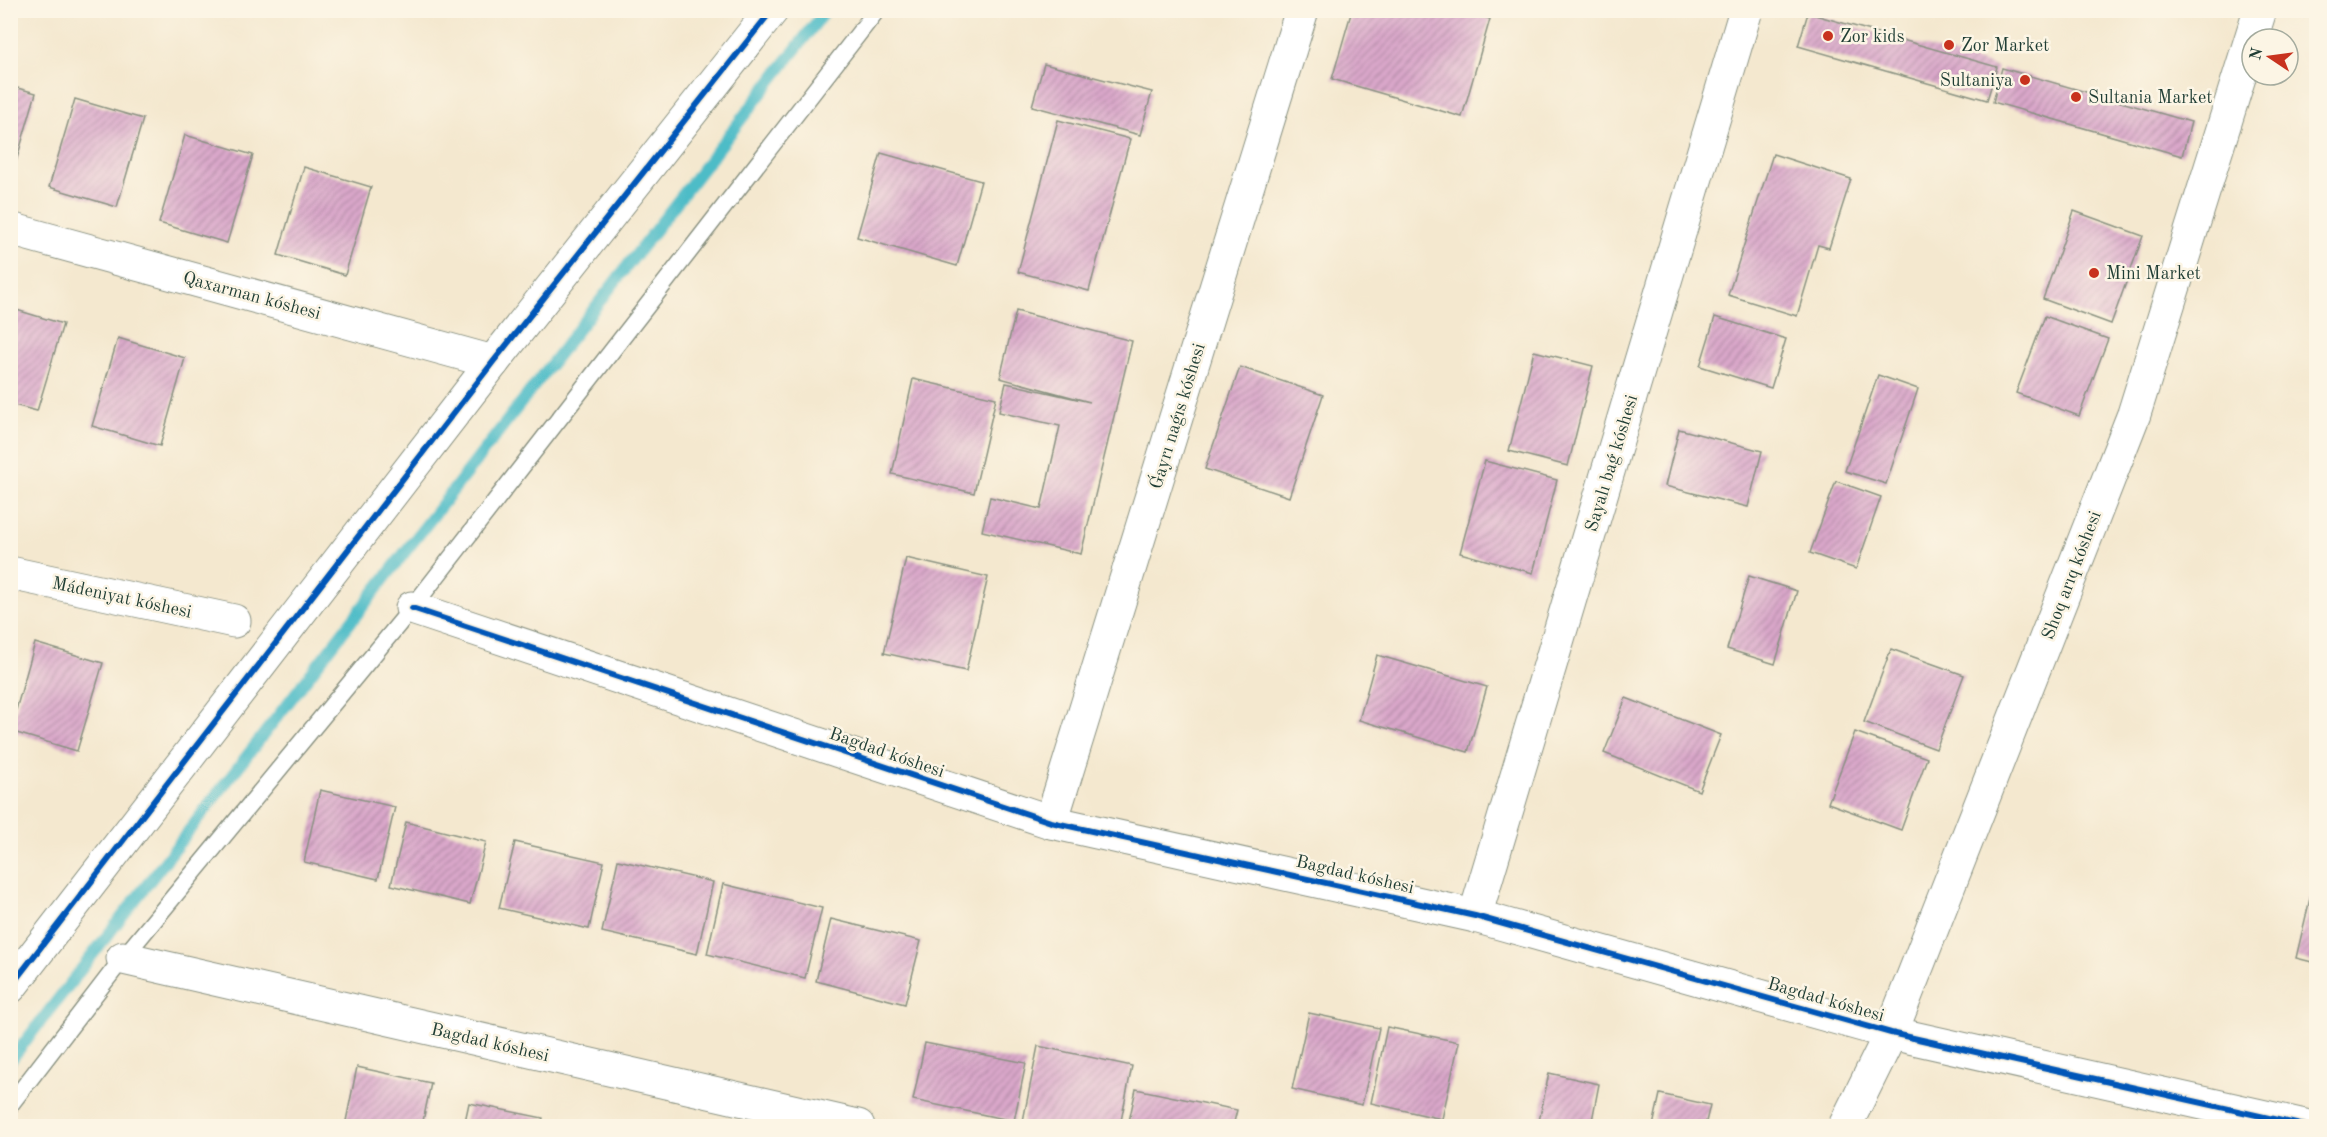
<svg xmlns="http://www.w3.org/2000/svg" width="2327" height="1137" viewBox="0 0 2327 1137" font-family="'Old Standard TT',serif">
<defs>
<pattern id="building-hatch" width="6" height="6" patternUnits="userSpaceOnUse" patternTransform="scale(1.5)"><rect width="6" height="6" fill="#daa7ca"/><path d="M-1 1l2-2M0 6l6-6M5 7l2-2" fill="none" stroke="#b089a5"/></pattern>
</defs>
<rect width="100%" height="100%" fill="#fcf5e5"/>
<filter id="ink" filterUnits="userSpaceOnUse"><feTurbulence type="fractalNoise" baseFrequency=".0167" numOctaves="2"/><feDisplacementMap in="SourceGraphic" scale="12" xChannelSelector="R" yChannelSelector="G"/><feConvolveMatrix kernelMatrix="1 2 1 2 8 2 1 2 1" color-interpolation-filters="sRGB"/></filter>
<filter id="wash" filterUnits="userSpaceOnUse"><feTurbulence type="fractalNoise" baseFrequency=".008" numOctaves="4" result="noise"/><feDisplacementMap in="SourceGraphic" scale="24" xChannelSelector="R" yChannelSelector="G"/><feGaussianBlur stdDeviation="1.35" result="paint"/><feColorMatrix in="noise" values="0 0 0 0 0 0 0 0 0 0 0 0 0 0 0 0 0 1.4 0 .05"/><feComposite in="paint" operator="in"/></filter>
<g filter="url(#wash)">
<rect width="100%" height="100%" fill="#f4e8cf"/>
<g fill="none" stroke-linecap="round" stroke-linejoin="round">
<!-- stream -->
<path stroke="#4ebcc7" stroke-width="12" d="M10,1061L826,10"/>
</g>
<g id="blocks">
<!-- building -->
<g fill="url(#building-hatch)">
<path d="M1352,10H1460L1490,19L1462,117L1332,79Z"/>
<path d="M1808,13L1997,67L1987,100L1798,46Z"/>
<path d="M1044,64L1152,92L1140,135L1032,106Z"/>
<path d="M2002,68L2191,122L2182,156L1993,102Z"/>
<path d="M10,86L36,93L11,179H10Z"/>
<path d="M75,99L143,119L117,207L49,187Z"/>
<path d="M1058,120L1130,139L1089,291L1018,272Z"/>
<path d="M185,135L253,155L227,243L159,223Z"/>
<path d="M881,153L981,181L957,266L857,237Z"/>
<path d="M1773,154L1851,179L1829,248L1818,245L1797,316L1728,295Z"/>
<path d="M304,167L371,187L345,275L278,255Z"/>
<path d="M2074,211L2143,236L2111,324L2043,299Z"/>
<path d="M10,308L63,324L37,411L10,404Z"/>
<path d="M1016,311L1132,341L1081,554L982,531L990,497L1041,509L1060,426L999,412L1006,383L1090,402L1000,378Z"/>
<path d="M2045,316L2108,339L2079,416L2016,393Z"/>
<path d="M1715,317L1786,339L1771,388L1700,366Z"/>
<path d="M118,338L185,358L160,446L92,426Z"/>
<path d="M1534,351L1593,366L1568,466L1509,451Z"/>
<path d="M1240,367L1323,395L1289,497L1205,469Z"/>
<path d="M1878,375L1918,389L1886,484L1845,471Z"/>
<path d="M913,379L996,398L974,493L892,474Z"/>
<path d="M1679,429L1762,451L1748,507L1665,486Z"/>
<path d="M1485,461L1557,480L1533,573L1460,553Z"/>
<path d="M1836,481L1881,497L1856,569L1810,553Z"/>
<path d="M906,558L988,577L966,671L884,653Z"/>
<path d="M1749,576L1797,591L1775,664L1727,649Z"/>
<path d="M35,643L103,663L77,751L10,731Z"/>
<path d="M1891,649L1964,675L1936,749L1864,722Z"/>
<path d="M1377,655L1487,687L1468,752L1359,720Z"/>
<path d="M1626,698L1721,735L1699,791L1604,753Z"/>
<path d="M1855,732L1927,758L1901,830L1828,803Z"/>
<path d="M320,790L395,807L378,879L304,862Z"/>
<path d="M406,822L486,842L470,904L391,885Z"/>
<path d="M515,842L604,862L589,929L499,908Z"/>
<path d="M618,860L713,882L697,954L602,932Z"/>
<path d="M723,884L822,908L805,978L707,954Z"/>
<path d="M2313,886L2316,887V963L2296,958Z"/>
<path d="M831,919L921,941L905,1004L816,981Z"/>
<path d="M1309,1013L1379,1028L1362,1105L1292,1089Z"/>
<path d="M1387,1027L1459,1042L1442,1119L1371,1103Z"/>
<path d="M925,1043L1026,1063L1014,1121L913,1100Z"/>
<path d="M1038,1046L1132,1066L1120,1126H1022Z"/>
<path d="M357,1067L431,1083L422,1126H345Z"/>
<path d="M1549,1073L1599,1084L1591,1126H1538Z"/>
<path d="M1136,1089L1237,1110L1233,1126H1128Z"/>
<path d="M1660,1094L1710,1105L1705,1126H1653Z"/>
<path d="M469,1103L543,1118L541,1126H464Z"/>
</g>
</g>
</g>
<g filter="url(#ink)">
<use href="#blocks" fill-opacity="0" stroke="#8a9282" stroke-width="1.5"/>
<g fill="none" stroke-linecap="round" stroke-linejoin="round">
<!-- lane casing -->
<g stroke="#8a9282" stroke-width="19">
<path id="lane" d="M10,1105L123,958L412,608L877,10"/>
</g>
<!-- street casing -->
<g stroke="#8a9282" stroke-width="35">
<g id="street">
<path d="M10,229L493,362"/>
<path d="M10,573L234,621"/>
<path d="M412,608L1051,822L1475,916L1891,1033L2305,1126"/>
<path d="M1051,822L1302,10"/>
<path d="M1475,916L1746,10"/>
<path d="M123,958L858,1126"/>
<path d="M10,987L493,362L772,10"/>
<path d="M1845,1126L1891,1033L2134,414L2260,10"/>
</g>
</g>
<!-- lane -->
<use href="#lane" stroke="#fff" stroke-width="16"/>
<!-- street -->
<use href="#street" stroke="#fff" stroke-width="33"/>
<!-- cycleway casing -->
<g stroke="#fcf5e5" stroke-width="10">
<g id="cycleway">
<path d="M412,608L1051,822L1475,916L1891,1033L2305,1126"/>
<path d="M10,987L493,362L772,10"/>
</g>
</g>
<!-- cycleway -->
<use href="#cycleway" stroke="#0057b8" stroke-width="6"/>
</g>
</g>
<!-- markers -->
<g fill="#c8321e" stroke="#fcf5e5" stroke-width="2">
<circle cx="1828" cy="36" r="6"/>
<circle cx="1949" cy="45" r="6"/>
<circle cx="2025" cy="80" r="6"/>
<circle cx="2076" cy="97" r="6"/>
<circle cx="2094" cy="273" r="6"/>
</g>
<g text-anchor="middle" stroke-width="5" stroke-linejoin="round" paint-order="stroke">
<!-- poi labels -->
<g font-size="18" fill="#1f3d34" stroke="#fcf5e5" text-anchor="start">
<text x="1840" y="42">Zor kids</text>
<text x="1961" y="51">Zor Market</text>
<text x="2013" y="86" text-anchor="end">Sultaniya</text>
<text x="2088" y="103">Sultania Market</text>
<text x="2106" y="279">Mini Market</text>
</g>
<!-- street labels -->
<g font-size="18" fill="#1f3d34" stroke="#fcf5e5">
<text transform="translate(252 295) rotate(15)" y="6">Qaxarman kóshesi</text>
<text transform="translate(1177 416) rotate(-73)" y="6">Ǵayrı naǵıs kóshesi</text>
<text transform="translate(1611 463) rotate(-73)" y="6">Sayalı baǵ kóshesi</text>
<text transform="translate(2071 575) rotate(-69)" y="6">Shoq arıq kóshesi</text>
<text transform="translate(122 597) rotate(12)" y="6">Mádeniyat kóshesi</text>
<text transform="translate(887 752) rotate(19)" y="6">Bagdad kóshesi</text>
<text transform="translate(1355 874) rotate(13)" y="6">Bagdad kóshesi</text>
<text transform="translate(1826 999) rotate(16)" y="6">Bagdad kóshesi</text>
<text transform="translate(490 1042) rotate(13)" y="6">Bagdad kóshesi</text>
</g>
</g>
<!-- margin -->
<rect width="2327" height="1137" fill="none" stroke="#fcf5e5" stroke-width="36"/>
<!-- north arrow -->
<g transform="translate(2270 57) rotate(283)"><circle r="28" fill="#fcf5e5" stroke="#a4ab9e" stroke-width="1.5"/>
<path d="M0-4.5L10 22L0 15L-10 22Z" fill="#c8321e"/>
<text y="-9" font-size="16" font-weight="bold" text-anchor="middle" fill="#1f3d34">N</text>
</g>
</svg>
